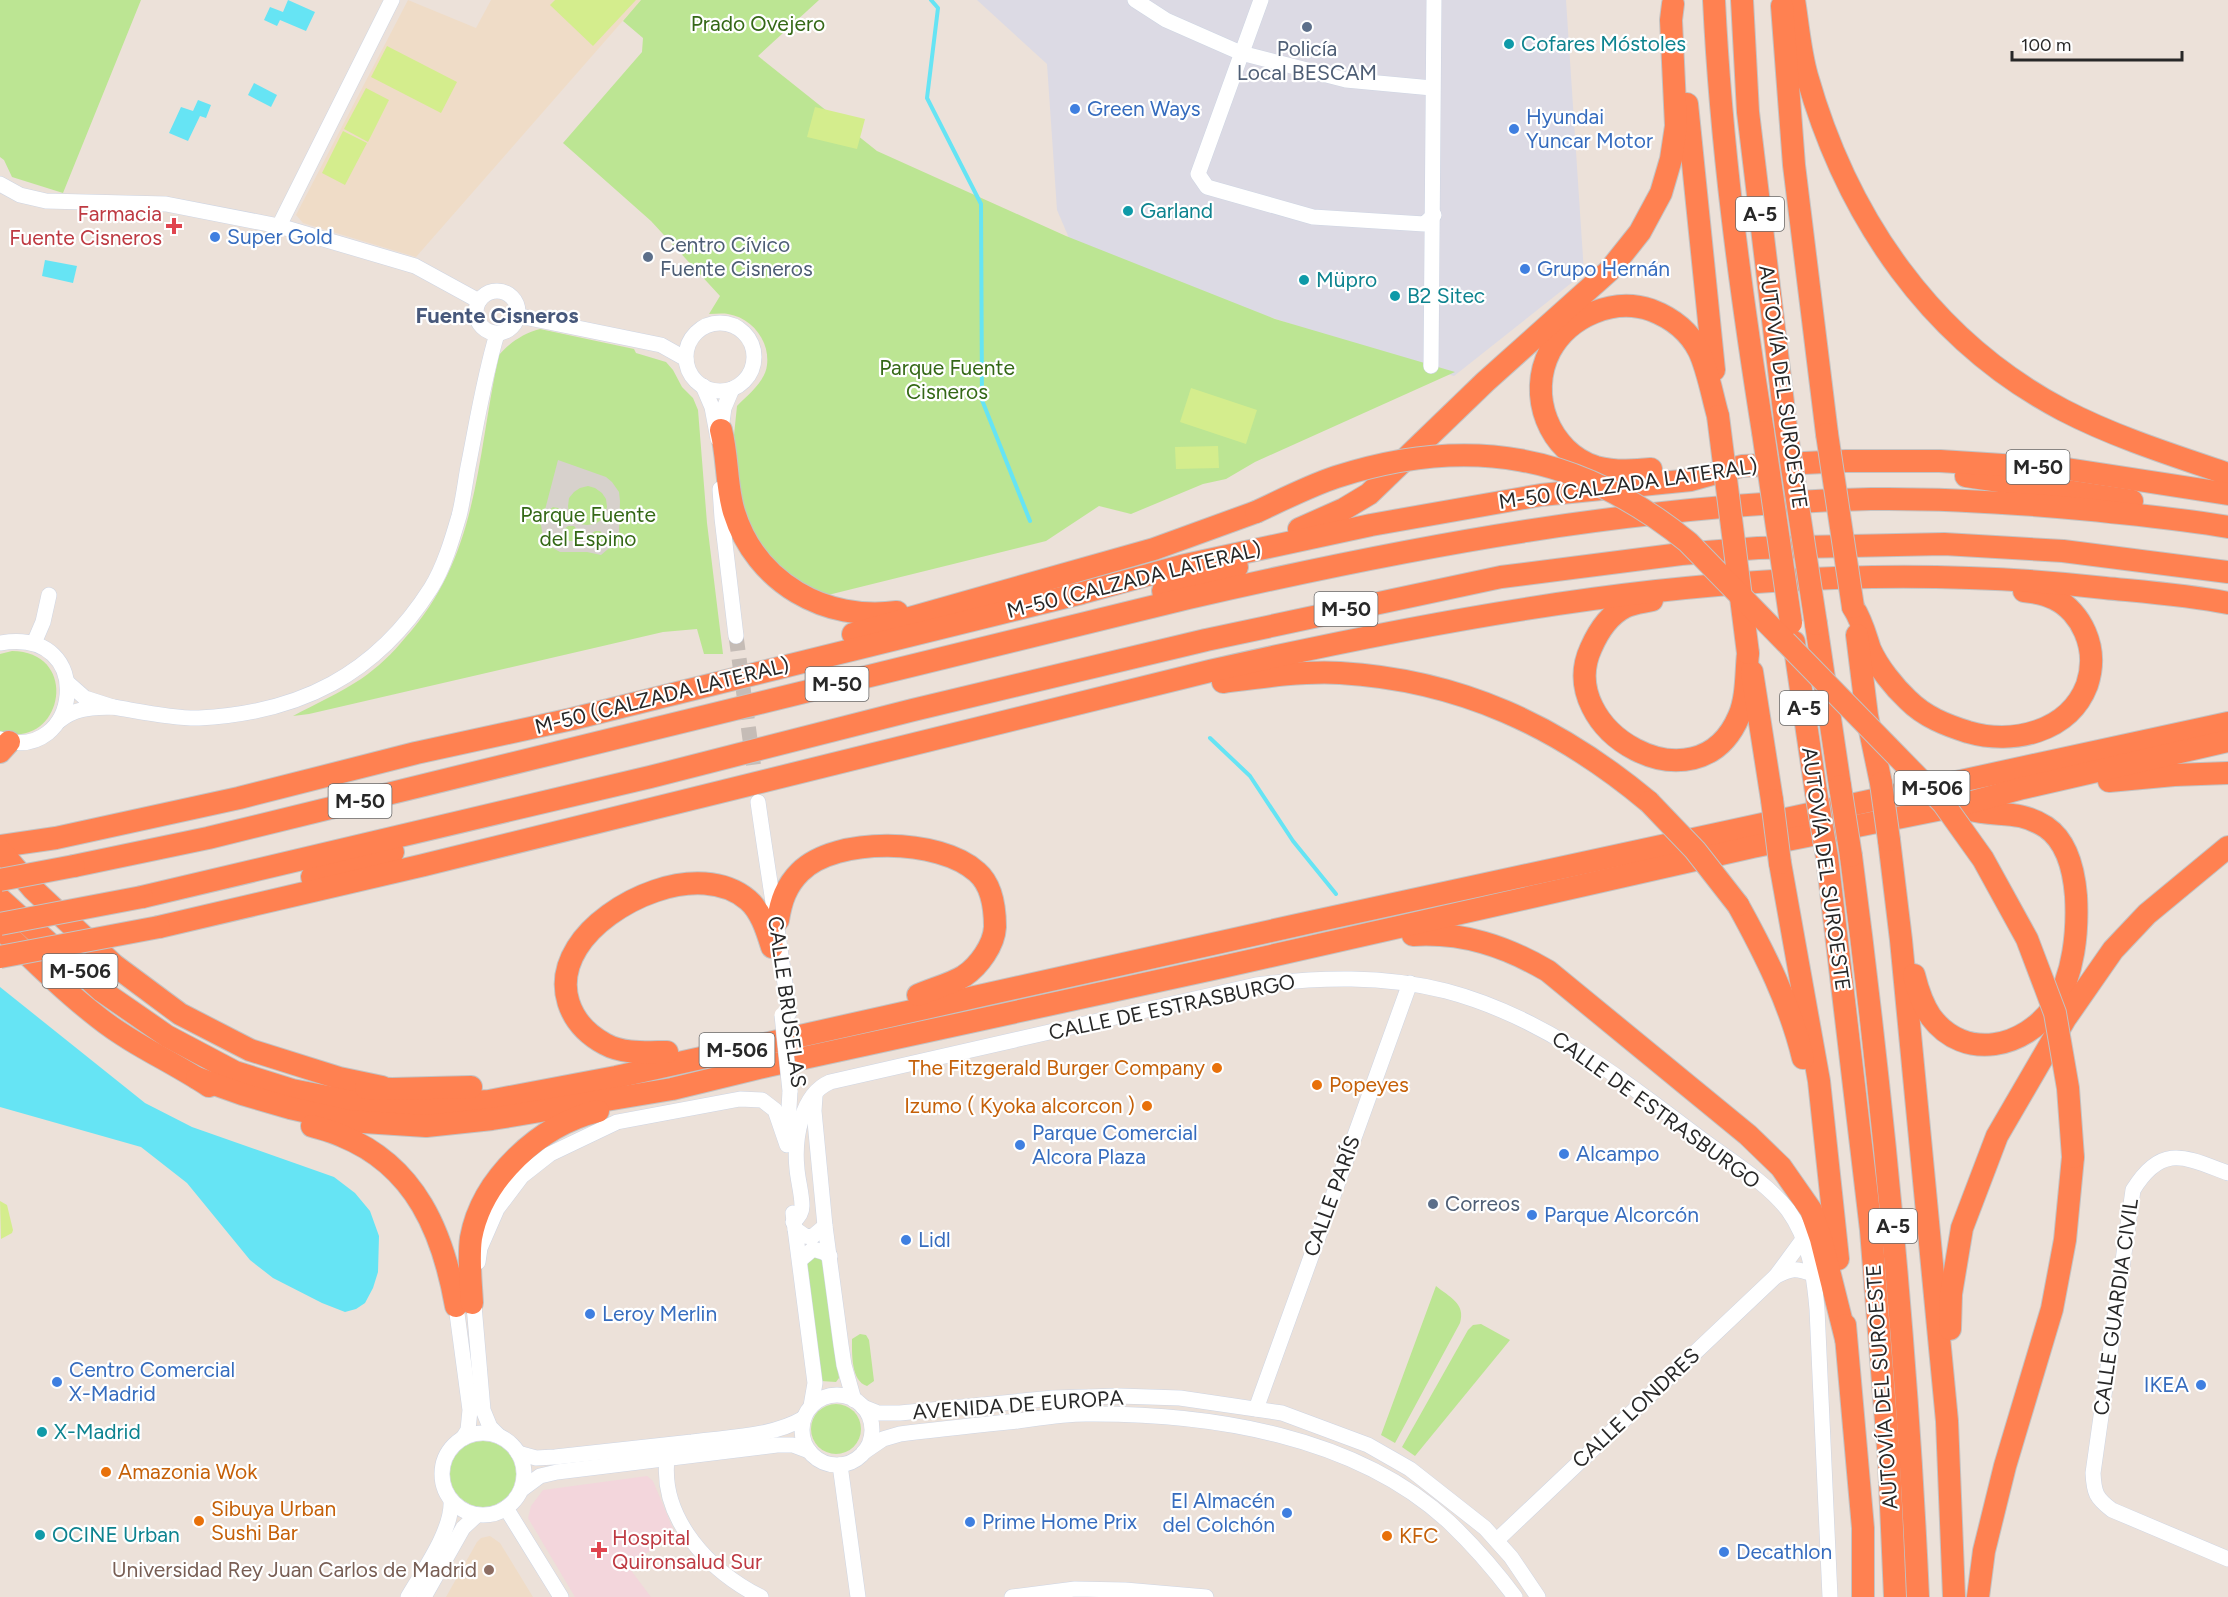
<svg xmlns="http://www.w3.org/2000/svg" width="2228" height="1597" viewBox="0 0 2228 1597" font-family="Figtree,sans-serif">
<rect width="100%" height="100%" fill="#ece1d9"/>
<!-- industrial -->
<path fill="#dcdae4" d="M977,0H1566L1584,273L1454,376L1341,341L1193,291L1069,238L1057,210L1047,64Z"/>
<!-- education -->
<g fill="#efdcc7">
<path d="M408,0L476,28L491,0H641L416,257L303,223L296,215Z"/>
<path d="M490,1536L500,1543L533,1597H446L477,1542L481,1538Z"/>
</g>
<!-- medical -->
<path fill="#f3d6dc" d="M647,1476L653,1481L676,1536L627,1565L651,1597H575L528,1518L531,1506L543,1490Z"/>
<!-- green -->
<g fill="#bce593">
<path d="M0,0H141L63,193L12,177L4,160L0,157Z"/>
<path d="M641,0H819L758,56L877,151L1066,236L1275,319L1455,372L1255,462L1226,479L1203,484L1131,514L1099,506L1046,541L832,594H816L781,571L751,529L737,485L734,435L737,406C748,395 765,382 767,365C770,341 752,318 728,314C722,313 715,314 709,314L720,296L651,221L563,143L642,52L643,38L623,21Z"/>
<path d="M540,329L634,349L636,353L666,362L673,370L682,387L693,398L698,410L707,523L723,654H704L697,629L663,632L309,714L293,716C315,704 340,693 361,679C377,668 393,653 405,638C480,555 476,458 499,355C509,343 524,333 540,329Z"/>
<path d="M12,651C83,652 61,753 0,731V654Z"/>
<path d="M815,1256L820,1257L825,1263L839,1378L836,1382L821,1381L807,1263Z"/>
<path d="M1436,1286C1449,1297 1466,1303 1460,1323L1395,1443L1381,1435Z"/>
<path d="M1481,1324L1510,1340L1415,1456L1402,1447L1468,1330L1473,1325Z"/>
<path d="M860,1334L866,1335L869,1340L874,1381L867,1386C851,1381 852,1354 852,1339Z"/>
<circle cx="836" cy="1429" r="25"/>
<circle cx="483" cy="1474" r="33"/>
</g>
<!-- pitch -->
<g fill="#d4ed8d">
<path d="M555,0H636L593,46L550,5Z"/>
<path d="M387,46L457,82L441,113L371,77Z"/>
<path d="M366,88L389,100L368,142L344,129Z"/>
<path d="M815,107L865,119L857,149L807,137Z"/>
<path d="M343,131L367,143L345,185L322,173Z"/>
<path d="M1191,388L1257,410L1246,444L1180,422Z"/>
<path d="M1218,446L1219,468L1176,469L1175,447Z"/>
<path d="M0,1201L7,1205L13,1230L12,1233L1,1239Z"/>
</g>
<!-- plaza -->
<path fill="#d7d1cc" fill-rule="evenodd" d="M558,460L606,477L612,482L619,492L620,501L619,531L614,544L601,555L587,552H560L544,543L541,525ZM588,486L595,488L602,493L606,499L607,507L605,514L601,520L595,524L587,525L580,524L574,520L569,514L568,506L569,498L574,492L580,488ZM553,507L558,508L562,512V518L558,522L552,521L548,517V511ZM568,526H574L578,531V537L573,541H567L563,536V530ZM595,531H600L604,535L603,541L599,544H594L590,539L591,534Z"/>
<!-- water -->
<g fill="#66e4f4">
<path d="M288,0L315,12L306,31L280,20L277,26L264,20L270,7L283,12Z"/>
<path d="M254,83L277,95L271,107L248,95Z"/>
<path d="M198,100L211,105L206,118L200,116L188,141L169,133L181,107L193,111Z"/>
<path d="M45,260L77,266L73,283L42,276Z"/>
<path d="M0,987L145,1103L192,1127L334,1177L355,1193L370,1211L379,1236L378,1272L373,1288L365,1303L356,1309L345,1312L322,1303L273,1278L250,1260L187,1183L141,1147L0,1107Z"/>
</g>
<g fill="none" stroke-linecap="round" stroke-linejoin="round">
<!-- stream -->
<g stroke="#66e4f4" stroke-width="4">
<path d="M931,0L938,8L927,98L981,204L982,400L1030,521"/>
<path d="M1210,738L1250,776L1293,841L1336,894"/>
</g>
<!-- minor-tunnel -->
<path stroke="#c5bcb6" stroke-width="15" stroke-dasharray="15 8" stroke-linecap="butt" d="M736,636L757,791"/>
<!-- minor casing -->
<g stroke="#ced5e3" stroke-width="16">
<g id="minor">
<path d="M1135,0L1166,20L1241,53L1346,80L1432,88"/>
<path d="M1261,0L1198,174L1207,187L1313,217L1424,224L1434,215"/>
<path d="M0,184L20,195L46,201L166,204L279,226L415,266L479,301"/>
<path d="M279,226L392,0"/>
<circle cx="497" cy="312" r="21"/>
<path d="M519,316L661,345L686,359"/>
<circle cx="720" cy="357" r="34"/>
<path d="M1431,366L1434,0"/>
<path d="M703,386L712,407L718,439"/>
<path d="M721,429L724,408L732,389"/>
<path d="M720,489L722,518L736,636"/>
<path d="M0,643C99,626 80,766 0,739"/>
<path d="M34,643L43,622L49,595"/>
<path d="M113,707C138,711 175,719 199,718C299,713 376,675 431,588C444,567 452,540 459,516C463,501 465,483 468,467C477,422 484,377 497,334"/>
<path d="M59,721C76,707 92,708 113,707L85,698L68,683"/>
<path d="M758,802C768,873 780,943 789,1013"/>
<path d="M815,1096L814,1111L825,1226L841,1345L844,1365L854,1400"/>
<path d="M787,1142L790,1091"/>
<path d="M2228,1173C2185,1157 2162,1143 2133,1190L2093,1473C2094,1493 2096,1498 2112,1510L2228,1559"/>
<path d="M793,1213L815,1383L811,1406"/>
<path d="M793,1222C798,1218 802,1213 802,1206C802,1194 798,1181 797,1169C794,1141 800,1095 830,1082L1256,985C1320,977 1383,975 1446,991C1545,1017 1624,1081 1704,1141C1732,1162 1766,1182 1788,1210C1809,1239 1814,1274 1817,1309L1830,1597"/>
<path d="M795,1229L805,1236L812,1237L825,1226"/>
<path d="M800,1260L813,1249L823,1252L830,1256"/>
<path d="M478,1262L480,1248L497,1209L522,1176L550,1154L617,1122L740,1099L762,1100L775,1110L787,1145"/>
<path d="M1776,1276C1792,1268 1796,1268 1813,1274"/>
<path d="M473,1294L483,1410L490,1427L499,1436"/>
<path d="M456,1306L470,1410L468,1430L463,1438"/>
<circle cx="837" cy="1430" r="35"/>
<path d="M863,1407L878,1413H900L1053,1398L1119,1396L1180,1398L1282,1413L1368,1445L1410,1469L1485,1528L1511,1557L1538,1597"/>
<path d="M1256,1409L1410,983"/>
<circle cx="483" cy="1474" r="41"/>
<path d="M864,1452L883,1439L900,1434C939,1429 979,1425 1018,1421C1040,1418 1063,1414 1086,1414C1209,1413 1355,1435 1449,1522C1473,1545 1495,1570 1515,1597"/>
<path d="M518,1453L536,1458L555,1457C600,1452 646,1447 692,1442C728,1437 772,1437 804,1418"/>
<path d="M667,1459C660,1520 711,1572 761,1597"/>
<path d="M840,1465L858,1597"/>
<path d="M521,1490L540,1476L557,1472L777,1445H793L809,1451"/>
<path d="M506,1508L561,1597"/>
<path d="M1497,1540L1776,1276L1804,1238"/>
<path d="M408,1597C423,1571 453,1530 451,1500"/>
<path d="M424,1597L463,1528L477,1515"/>
<path d="M1012,1597L1075,1589L1125,1590L1206,1597"/>
</g>
</g>
<!-- highway casing -->
<g stroke="#c3c3c3" stroke-width="24">
<g id="highway">
<path d="M1714,0C1721,145 1740,288 1763,432"/>
<path d="M1742,0L1748,112L1786,428"/>
<path d="M1794,0C1798,25 1800,52 1807,76C1847,217 1930,340 2063,410C2115,437 2172,455 2228,474"/>
<path d="M1782,6L1794,165L1827,434"/>
<path d="M1687,104L1714,370"/>
<path d="M721,430C728,457 726,486 734,512C756,583 826,622 897,612"/>
<path d="M1651,469C1633,471 1614,472 1596,467C1549,452 1527,395 1550,351C1569,316 1614,297 1651,310C1672,318 1689,331 1699,351C1708,370 1712,395 1718,416"/>
<path d="M1966,476L2132,501"/>
<path d="M1299,529L1344,509L1369,494L1485,382L1609,271L1640,232L1661,193L1671,159L1676,126L1671,20L1673,4"/>
<path d="M1163,591L1237,567"/>
<path d="M1652,600C1644,602 1633,603 1625,607C1609,615 1598,632 1591,648C1553,730 1698,814 1739,716C1747,698 1746,673 1748,653"/>
<path d="M1853,607C1862,621 1865,634 1870,649C1878,667 1894,687 1908,700C1925,717 1946,725 1968,732C2013,745 2069,732 2087,685C2093,667 2092,648 2085,632C2079,618 2068,605 2055,599C2045,594 2034,592 2024,591"/>
<path d="M1816,624L1840,786"/>
<path d="M853,634L1154,549L1256,512"/>
<path d="M1857,635L1867,716L1881,783"/>
<path d="M1794,642L1816,792"/>
<path d="M1752,672L1772,800"/>
<path d="M1223,682C1261,677 1301,671 1340,673C1460,680 1558,726 1649,802"/>
<path d="M0,752L9,742"/>
<path d="M2109,781L2174,775L2228,773"/>
<path d="M1889,840L1901,940L1947,1421L1954,1597"/>
<path d="M0,846L56,838L239,798L416,753L572,719L1082,593L1181,566L1371,525L1541,495L1691,480L1742,466L1846,461H1940L2067,469L2228,494"/>
<path d="M0,850L33,889L114,965L180,1014L250,1050L339,1078L382,1087"/>
<path d="M1851,856C1883,1102 1907,1349 1918,1597"/>
<path d="M1827,857L1871,1230L1889,1460L1895,1597"/>
<path d="M1780,863L1819,1081L1838,1259"/>
<path d="M74,866L208,838L1188,598C1414,546 1638,504 1871,499C1944,498 2018,503 2092,510C2137,515 2183,519 2228,527"/>
<path d="M312,877L393,852"/>
<path d="M142,897L650,777L913,710L1206,640L1501,577L1681,554L1758,548L1944,544L2063,551L2228,572"/>
<path d="M0,899L102,991L167,1036L235,1072L292,1090L353,1102L410,1106L489,1101L616,1077L1311,922L2228,723"/>
<path d="M1738,905C1765,954 1790,1004 1803,1058"/>
<path d="M778,920C781,901 786,886 800,872C836,836 940,838 977,872C992,885 995,908 995,927C994,945 979,966 964,976C951,984 932,989 918,995"/>
<path d="M159,927L424,865L1210,671C1503,604 1804,553 2105,588C2146,592 2188,595 2228,603"/>
<path d="M0,928C32,959 64,991 99,1018C133,1045 173,1062 209,1086"/>
<path d="M1413,935C1463,932 1505,946 1548,971L1748,1135L1781,1167L1811,1210L1821,1239L1846,1339"/>
<path d="M1914,975C1918,991 1922,1004 1931,1017C1965,1062 2025,1048 2054,1006C2074,975 2078,931 2076,896C2074,871 2068,842 2046,827C2016,808 1997,818 1967,809"/>
<path d="M667,1052C646,1052 623,1054 605,1044C568,1024 554,985 577,948C606,901 699,859 748,900C761,911 767,931 772,947"/>
<path d="M197,1078L242,1094L290,1108L348,1121L426,1126L492,1119L672,1089L767,1066L1222,967L1752,847L1957,806L2023,788L2228,741"/>
<path d="M366,1088L392,1089L471,1087"/>
<path d="M312,1126C322,1129 332,1131 342,1136C416,1166 443,1233 456,1306"/>
<path d="M472,1303C471,1282 468,1260 471,1238C482,1178 540,1125 598,1111"/>
<path d="M1845,1325L1863,1528V1597"/>
<path d="M1950,1329L1951,1294L1962,1228L1997,1136L2065,1019L2113,950L2147,914L2228,847"/>
<path d="M1978,1597L1984,1551L2005,1466L2052,1309L2065,1240L2073,1157"/>
</g>
</g>
<!-- minor -->
<use href="#minor" stroke="#fff" stroke-width="15"/>
<!-- highway -->
<use href="#highway" stroke="#ff8151" stroke-width="22"/>
<!-- minor-bridge casing -->
<g stroke="#ced5e3" stroke-width="16" stroke-linecap="butt">
<path id="minor-bridge" d="M782,1015L790,1091"/>
</g>
<!-- highway-bridge casing -->
<g stroke="#c3c3c3" stroke-width="24" stroke-linecap="butt">
<g id="highway-bridge">
<path d="M1718,416L1748,653"/>
<path d="M1786,428L1816,624"/>
<path d="M1763,432L1791,623"/>
<path d="M1827,434L1853,607"/>
<path d="M1256,512C1282,500 1309,486 1336,477C1469,434 1580,454 1688,542L1943,803L1983,859L2027,939L2055,1013L2068,1088L2073,1157"/>
<path d="M1881,783L1889,840"/>
<path d="M1840,786L1851,856"/>
<path d="M1816,792L1827,857"/>
<path d="M1772,800L1780,863"/>
<path d="M1649,802L1695,850L1738,905"/>
<path d="M0,880L74,866"/>
<path d="M0,924L142,897"/>
<path d="M0,957L159,927"/>
</g>
</g>
<!-- minor-bridge -->
<use href="#minor-bridge" stroke="#fff" stroke-width="15"/>
<!-- highway-bridge -->
<use href="#highway-bridge" stroke="#ff8151" stroke-width="22"/>
</g>
<!-- markers -->
<g fill="#5c6f8a" stroke="#fff" stroke-width="2">
<circle cx="1307" cy="27" r="6"/>
<circle cx="648" cy="257" r="6"/>
<circle cx="1433" cy="1204" r="6"/>
</g>
<g fill="#0f9aa8" stroke="#fff" stroke-width="2">
<circle cx="1509" cy="44" r="6"/>
<circle cx="1128" cy="211" r="6"/>
<circle cx="1304" cy="280" r="6"/>
<circle cx="1395" cy="296" r="6"/>
<circle cx="42" cy="1432" r="6"/>
<circle cx="40" cy="1535" r="6"/>
</g>
<g fill="#3f7fe0" stroke="#fff" stroke-width="2">
<circle cx="1075" cy="109" r="6"/>
<circle cx="1514" cy="129" r="6"/>
<circle cx="215" cy="237" r="6"/>
<circle cx="1525" cy="269" r="6"/>
<circle cx="1020" cy="1145" r="6"/>
<circle cx="1564" cy="1154" r="6"/>
<circle cx="1532" cy="1215" r="6"/>
<circle cx="906" cy="1240" r="6"/>
<circle cx="590" cy="1314" r="6"/>
<circle cx="57" cy="1382" r="6"/>
<circle cx="2201" cy="1385" r="6"/>
<circle cx="1287" cy="1513" r="6"/>
<circle cx="970" cy="1522" r="6"/>
<circle cx="1724" cy="1552" r="6"/>
</g>
<g fill="#e0444e" stroke="#fff" stroke-width="2">
<path d="M171 217h6v6h6v6h-6v6h-6v-6h-6v-6h6z"/>
<path d="M596 1541h6v6h6v6h-6v6h-6v-6h-6v-6h6z"/>
</g>
<g fill="#e8710a" stroke="#fff" stroke-width="2">
<circle cx="1217" cy="1068" r="6"/>
<circle cx="1317" cy="1085" r="6"/>
<circle cx="1147" cy="1106" r="6"/>
<circle cx="106" cy="1472" r="6"/>
<circle cx="199" cy="1521" r="6"/>
<circle cx="1387" cy="1536" r="6"/>
</g>
<circle fill="#8d6e63" stroke="#fff" stroke-width="2" cx="489" cy="1570" r="6"/>
<g text-anchor="middle" stroke-width="4.5" stroke-linejoin="round" paint-order="stroke">
<!-- shield labels -->
<g fill="#fff" stroke="#686868" stroke-width="1.5">
<rect x="1736" y="197" width="48" height="34" rx="4.5"/>
<rect x="2006.5" y="450" width="63" height="34" rx="4.5"/>
<rect x="1314.5" y="592" width="63" height="34" rx="4.5"/>
<rect x="805.5" y="667" width="63" height="34" rx="4.5"/>
<rect x="1780" y="691" width="48" height="34" rx="4.5"/>
<rect x="1894.5" y="771" width="75" height="34" rx="4.5"/>
<rect x="328.5" y="784" width="63" height="34" rx="4.5"/>
<rect x="42.5" y="954" width="75" height="34" rx="4.5"/>
<rect x="699.5" y="1033" width="75" height="34" rx="4.5"/>
<rect x="1869" y="1209" width="48" height="34" rx="4.5"/>
</g>
<g font-size="20" font-weight="bold" fill="#282828">
<text x="1760" y="221">A-5</text>
<text x="2038" y="474">M-50</text>
<text x="1346" y="616">M-50</text>
<text x="837" y="691">M-50</text>
<text x="1804" y="715">A-5</text>
<text x="1932" y="795">M-506</text>
<text x="360" y="808">M-50</text>
<text x="80" y="978">M-506</text>
<text x="737" y="1057">M-506</text>
<text x="1893" y="1233">A-5</text>
</g>
<!-- park labels -->
<g font-size="21" fill="#346816" stroke="#fff">
<text x="758" y="31">Prado Ovejero</text>
<text x="947" y="375">Parque Fuente<tspan x="947" dy="24">Cisneros</tspan></text>
<text x="588" y="522">Parque Fuente<tspan x="588" dy="24">del Espino</tspan></text>
</g>
<!-- culture labels -->
<g font-size="21" fill="#0d838f" stroke="#fff" text-anchor="start">
<text x="1521" y="51">Cofares Móstoles</text>
<text x="1140" y="218">Garland</text>
<text x="1316" y="287">Müpro</text>
<text x="1407" y="303">B2 Sitec</text>
<text x="54" y="1439">X-Madrid</text>
<text x="52" y="1542">OCINE Urban</text>
</g>
<!-- service labels -->
<g font-size="21" fill="#4e5e75" stroke="#fff" text-anchor="start">
<text x="1307" y="56" text-anchor="middle">Policía<tspan x="1307" dy="24">Local BESCAM</tspan></text>
<text x="660" y="252">Centro Cívico<tspan x="660" dy="24">Fuente Cisneros</tspan></text>
<text x="1445" y="1211">Correos</text>
</g>
<!-- shop labels -->
<g font-size="21" fill="#366cbe" stroke="#fff" text-anchor="start">
<text x="1087" y="116">Green Ways</text>
<text x="1526" y="124">Hyundai<tspan x="1526" dy="24">Yuncar Motor</tspan></text>
<text x="227" y="244">Super Gold</text>
<text x="1537" y="276">Grupo Hernán</text>
<text x="1032" y="1140">Parque Comercial<tspan x="1032" dy="24">Alcora Plaza</tspan></text>
<text x="1576" y="1161">Alcampo</text>
<text x="1544" y="1222">Parque Alcorcón</text>
<text x="918" y="1247">Lidl</text>
<text x="602" y="1321">Leroy Merlin</text>
<text x="69" y="1377">Centro Comercial<tspan x="69" dy="24">X-Madrid</tspan></text>
<text x="2189" y="1392" text-anchor="end">IKEA</text>
<text x="1275" y="1508" text-anchor="end">El Almacén<tspan x="1275" dy="24">del Colchón</tspan></text>
<text x="982" y="1529">Prime Home Prix</text>
<text x="1736" y="1559">Decathlon</text>
</g>
<!-- health labels -->
<g font-size="21" fill="#be3a42" stroke="#fff" text-anchor="end">
<text x="162" y="221">Farmacia<tspan x="162" dy="24">Fuente Cisneros</tspan></text>
<text x="612" y="1545" text-anchor="start">Hospital<tspan x="612" dy="24">Quironsalud Sur</tspan></text>
</g>
<!-- street labels -->
<g font-size="21" fill="#282828" stroke="#fff">
<text transform="translate(1783 387) rotate(82)" y="7">AUTOVÍA DEL SUROESTE</text>
<text transform="translate(1628 484) rotate(-8)" y="7">M-50 (CALZADA LATERAL)</text>
<text transform="translate(1134 580) rotate(-14)" y="7">M-50 (CALZADA LATERAL)</text>
<text transform="translate(662 696) rotate(-14)" y="7">M-50 (CALZADA LATERAL)</text>
<text transform="translate(1826 869) rotate(82)" y="7">AUTOVÍA DEL SUROESTE</text>
<text transform="translate(787 1002) rotate(82)" y="7">CALLE BRUSELAS</text>
<text transform="translate(1172 1007) rotate(-12)" y="7">CALLE DE ESTRASBURGO</text>
<text transform="translate(1656 1110) rotate(36)" y="7">CALLE DE ESTRASBURGO</text>
<text transform="translate(1332 1196) rotate(-70)" y="7">CALLE PARÍS</text>
<text transform="translate(2116 1307) rotate(-82)" y="7">CALLE GUARDIA CIVIL</text>
<text transform="translate(1882 1387) rotate(-94)" y="7">AUTOVÍA DEL SUROESTE</text>
<text transform="translate(1018 1405) rotate(-4)" y="7">AVENIDA DE EUROPA</text>
<text transform="translate(1636 1408) rotate(-43)" y="7">CALLE LONDRES</text>
</g>
<!-- food labels -->
<g font-size="21" fill="#c56008" stroke="#fff" text-anchor="start">
<text x="1205" y="1075" text-anchor="end">The Fitzgerald Burger Company</text>
<text x="1329" y="1092">Popeyes</text>
<text x="1135" y="1113" text-anchor="end">Izumo ( Kyoka alcorcon )</text>
<text x="118" y="1479">Amazonia Wok</text>
<text x="211" y="1516">Sibuya Urban<tspan x="211" dy="24">Sushi Bar</tspan></text>
<text x="1399" y="1543">KFC</text>
</g>
<!-- education labels -->
<g font-size="21" fill="#785e54" stroke="#fff" text-anchor="end">
<text x="477" y="1577">Universidad Rey Juan Carlos de Madrid</text>
</g>
<!-- neighbourhood labels -->
<g font-size="22" font-weight="bold" fill="#47587b" stroke="#fff">
<text x="497" y="323">Fuente Cisneros</text>
</g>
</g>
<!-- scale -->
<path d="M2012 51v9h170v-9" fill="none" stroke="#282828" stroke-width="3"/>
<text x="2021" y="51" font-size="18" fill="#282828" stroke="#ffffff" stroke-width="4.5" paint-order="stroke">100 m</text>
</svg>
